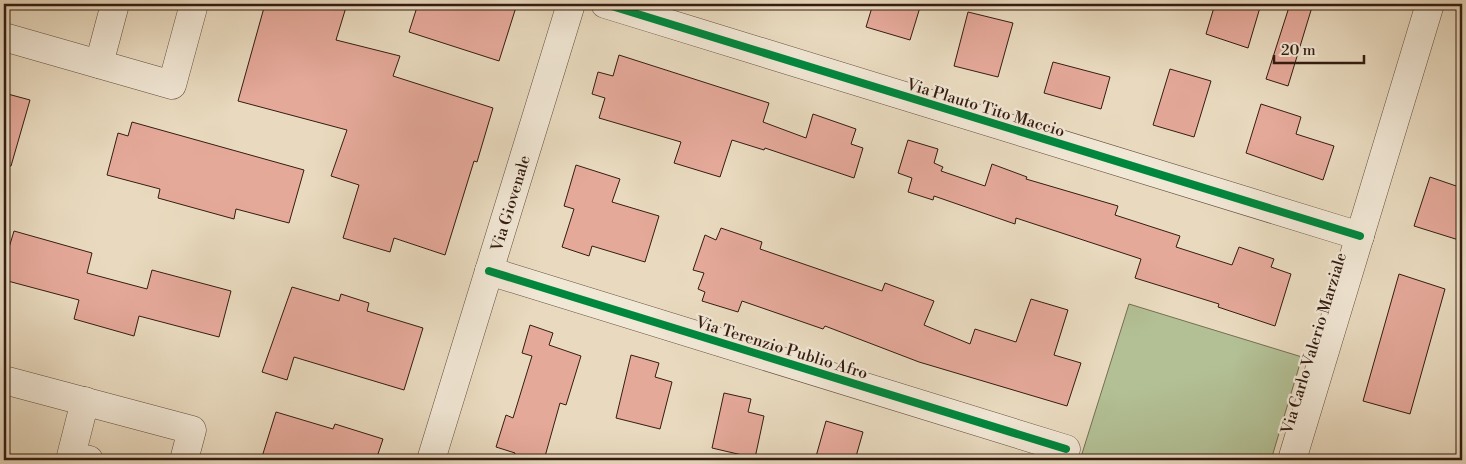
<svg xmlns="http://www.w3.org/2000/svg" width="1466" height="464" viewBox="0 0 1466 464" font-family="'Libre Bodoni',serif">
<rect width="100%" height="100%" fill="#e9dabf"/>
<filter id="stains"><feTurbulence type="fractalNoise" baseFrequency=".004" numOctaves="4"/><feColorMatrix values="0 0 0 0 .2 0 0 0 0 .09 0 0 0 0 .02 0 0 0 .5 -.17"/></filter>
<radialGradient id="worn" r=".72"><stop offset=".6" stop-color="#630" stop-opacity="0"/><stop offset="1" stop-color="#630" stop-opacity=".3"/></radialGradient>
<!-- green -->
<path fill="#b3c095" stroke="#746e53" d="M1129,304L1302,357L1271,460H1080Z"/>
<!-- building -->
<g fill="#e5a99a" stroke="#341c11">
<path d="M265,4H347L336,40L400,56L393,76L493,108L477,162L474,161L445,255L394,238L390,252L343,238L359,185L331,176L347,130L238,101Z"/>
<path d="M418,4H517L499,61L409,32Z"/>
<path d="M873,4H921L910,40L866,27Z"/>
<path d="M1215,4H1261L1248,48L1206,34Z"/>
<path d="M1290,4L1312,7L1288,86L1266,79Z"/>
<path d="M968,12L1013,23L998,77L954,66Z"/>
<path d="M619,55L769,103L763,122L806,138L813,114L856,129L851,144L863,148L854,178L765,148L764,150L732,140L720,177L674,163L681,142L599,118L605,98L592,94L598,72L613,76Z"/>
<path d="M1053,62L1110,77L1101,109L1044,93Z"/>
<path d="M1170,69L1211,81L1194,137L1153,125Z"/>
<path d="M4,93L30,100L11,166H4Z"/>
<path d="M1261,104L1301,117L1296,134L1334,146L1323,180L1246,153Z"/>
<path d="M132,122L304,170L289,223L236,209L234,219L158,198L160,189L107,175L118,133L128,136Z"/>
<path d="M908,140L938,149L934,163L943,167L941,171L985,186L992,164L1027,177L1026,179L1118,206L1115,215L1180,236L1176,247L1232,265L1239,247L1274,259L1271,267L1291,274L1275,326L1218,307L1219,304L1135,278L1141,259L1016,218L1015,224L934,196L933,200L908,192L912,178L898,173Z"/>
<path d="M576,165L620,179L612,202L659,216L645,262L592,246L589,256L562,247L574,209L564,206Z"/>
<path d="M1430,177L1462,188V241L1414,226Z"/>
<path d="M721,228L762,242L760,249L882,291L885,283L934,301L924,325L970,344L975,329L1016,342L1031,299L1068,310L1054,355L1081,363L1067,406L919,362L825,326L823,329L742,301L738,312L702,301L705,292L698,289L704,273L693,270L705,235L716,240Z"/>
<path d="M14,231L92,253L87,273L147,289L152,270L231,291L219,337L139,316L134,336L74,319L79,300L4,280V249L8,251Z"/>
<path d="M1399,274L1445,289L1410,414L1363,401Z"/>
<path d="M292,287L339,301L341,294L369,303L367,311L423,328L404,390L294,357L287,380L262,372Z"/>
<path d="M530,325L553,333L549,345L581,356L566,405L560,403L544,460H513L515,453L496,447L506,415L513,418L532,356L522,353Z"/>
<path d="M631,355L659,363L655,377L672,382L660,429L616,418Z"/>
<path d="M724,393L751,399L748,412L764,416L755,458L712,448Z"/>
<path d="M276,412L333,429L335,424L383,439L376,460H261Z"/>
<path d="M826,421L863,432L855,460H815Z"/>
</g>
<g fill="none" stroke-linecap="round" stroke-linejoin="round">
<!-- minor casing -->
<g stroke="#614c3c" stroke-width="29">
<g id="minor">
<path d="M605,4L1360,236"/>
<path d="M4,37L172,85L194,4"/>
<path d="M99,64L115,4"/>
<path d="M489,271L1066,449"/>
<path d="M4,380L192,430L184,460"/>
<path d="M85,401L71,456L89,460"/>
<path d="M1292,460L1430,4"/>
</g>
</g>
<!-- tertiary casing -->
<g stroke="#614c3c" stroke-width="29">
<path id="tertiary" d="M431,460L571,4"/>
</g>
<!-- minor -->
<use href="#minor" stroke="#f1e7d5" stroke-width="28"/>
<!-- tertiary -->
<use href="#tertiary" stroke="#f1e7d5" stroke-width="28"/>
<!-- cycleway casing -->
<g stroke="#f1e7d5" stroke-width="11">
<g id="cycleway">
<path d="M605,4L1360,236"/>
<path d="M489,271L1066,449"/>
</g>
</g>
<!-- cycleway -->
<use href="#cycleway" stroke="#00873e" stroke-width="8"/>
</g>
<g text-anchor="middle" stroke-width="4.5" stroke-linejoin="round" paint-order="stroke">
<!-- street labels -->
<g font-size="16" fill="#341c11" stroke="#f1e7d5">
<text transform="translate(986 107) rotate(17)" y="6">Via Plauto Tito Maccio</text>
<text transform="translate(510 203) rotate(-73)" y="6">Via Giovenale</text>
<text transform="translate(1313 343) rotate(-73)" y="6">Via Carlo Valerio Marziale</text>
<text transform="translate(782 347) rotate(17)" y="6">Via Terenzio Publio Afro</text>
</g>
</g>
<!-- margin -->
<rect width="1466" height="464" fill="none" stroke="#e9dabf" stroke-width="20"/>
<rect x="5" y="5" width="1456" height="454" fill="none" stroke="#341c11" stroke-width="2.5"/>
<rect x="10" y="10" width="1446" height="444" fill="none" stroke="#341c11"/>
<!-- scale -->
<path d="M1274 55v8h90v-8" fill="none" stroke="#341c11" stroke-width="2.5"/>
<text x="1281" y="55" font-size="15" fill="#341c11" stroke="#f1e7d5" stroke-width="4" paint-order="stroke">20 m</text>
<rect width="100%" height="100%" filter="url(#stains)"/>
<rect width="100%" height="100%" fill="url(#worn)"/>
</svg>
